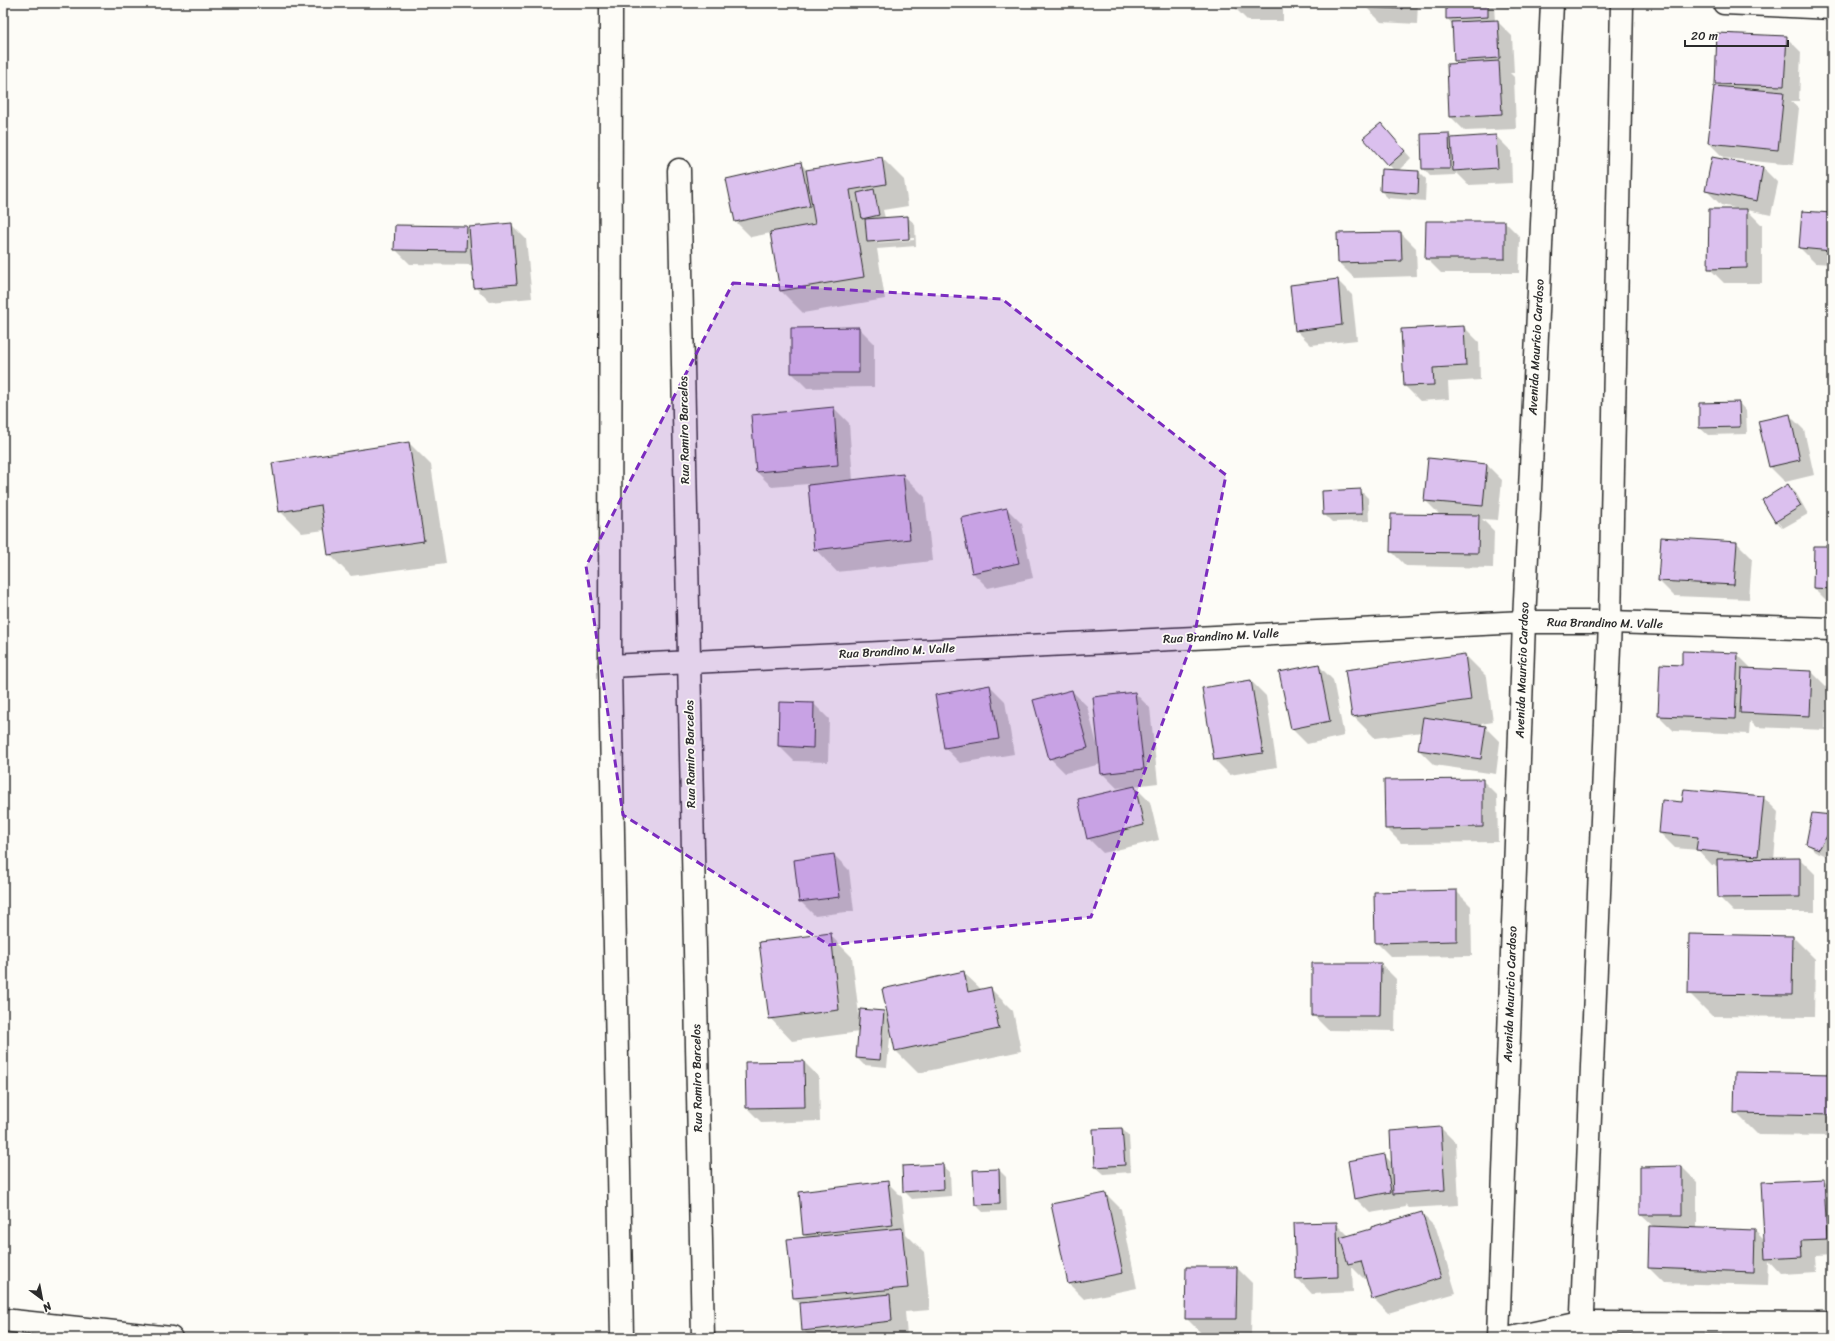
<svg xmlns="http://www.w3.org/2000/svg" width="1835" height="1341" viewBox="0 0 1835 1341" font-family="Sriracha,sans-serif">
<rect width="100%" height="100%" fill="#fdfcf7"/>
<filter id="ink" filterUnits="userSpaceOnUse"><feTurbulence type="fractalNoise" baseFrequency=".025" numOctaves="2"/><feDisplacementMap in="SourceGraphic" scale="8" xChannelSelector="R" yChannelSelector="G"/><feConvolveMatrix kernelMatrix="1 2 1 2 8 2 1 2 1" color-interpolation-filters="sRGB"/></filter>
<g filter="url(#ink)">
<!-- shadow -->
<g fill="#0003" fill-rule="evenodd">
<path d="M1233,3H1283V21H1248L1233,6Z"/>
<path d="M1366,3H1418L1417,24L1381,22L1366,7Z"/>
<path d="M1447,3H1515V8L1494,7L1495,21H1497L1512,36L1514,73H1510L1514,77L1516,129L1465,131L1450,116L1459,64L1455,60L1453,25L1447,18Z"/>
<path d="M1786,37L1801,52L1799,101H1791L1799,108L1793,165L1724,158L1709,143L1714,87H1720L1716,83Z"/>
<path d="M1388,132L1411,158L1398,171L1419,172L1426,179L1425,201L1388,198L1381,191L1394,170L1389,165Z"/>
<path d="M1449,134L1453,139L1496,136L1511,151L1512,183L1469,185L1456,172V175L1430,176L1423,168Z"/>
<path d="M882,158L904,180L908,206L883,210L885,218L907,217L915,224L916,246L877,249L885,299L803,313L781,291L771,233L751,237L736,222L727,180L800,163L807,170ZM816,223V225L807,227L806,225ZM914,238V240L876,243V240Z"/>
<path d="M1763,168L1778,183L1771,215L1747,210L1762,225V283H1724L1709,268L1739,209L1721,205L1706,190Z"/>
<path d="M1832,214V264L1815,263L1800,248Z"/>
<path d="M1427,222H1505L1520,237L1519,273H1441L1426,258Z"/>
<path d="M511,224L526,239L532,298L490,302L475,287L474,265L410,264L395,249L466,227L471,231Z"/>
<path d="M1401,233L1416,248L1417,276L1354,278L1339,263Z"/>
<path d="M1337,280L1352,295L1357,340L1311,345L1296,330Z"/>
<path d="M1464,327L1479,342L1480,380L1448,382L1449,399L1420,401L1405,386Z"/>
<path d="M859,328L874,343V387L807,388L792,373Z"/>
<path d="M1739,403L1746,411L1747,434L1708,435L1700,428Z"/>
<path d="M834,408L849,423L853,481L903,475L925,497L932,561L837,572L815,549L808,484L772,487L757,472Z"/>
<path d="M1789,415L1804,430L1814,475L1785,482L1770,467Z"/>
<path d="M409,443L431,465L446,563L351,576L329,554L325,530L302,533L280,511Z"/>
<path d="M1487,465L1502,480L1498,520L1482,519L1494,531L1493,568L1406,566L1391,551L1440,515L1425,500Z"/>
<path d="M1788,485L1796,493L1808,514L1783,528L1776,521Z"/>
<path d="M1360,490L1368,498L1369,521L1332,522L1324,514Z"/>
<path d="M1007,509L1022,524L1033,578L988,588L973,573L962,519Z"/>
<path d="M1737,543L1752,558L1749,599L1674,596L1659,581Z"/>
<path d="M1832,547V603H1829L1814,588Z"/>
<path d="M1737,654L1752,669L1812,672L1827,687L1825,730L1756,727L1750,721L1749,734L1674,731L1659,716L1683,666Z"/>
<path d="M1465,655L1487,677L1493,722L1475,725L1485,727L1500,742L1496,774L1434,765L1419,750L1422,732L1375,738L1353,716Z"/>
<path d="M1318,665L1333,680L1344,736L1307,744L1292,729L1280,673Z"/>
<path d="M1251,681L1266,696L1277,767L1230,775L1215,760Z"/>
<path d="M990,686L1005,701L1014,754L960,763L945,748L936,696Z"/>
<path d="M1072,691L1087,706L1098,748L1135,693L1150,708L1158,783L1134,786L1150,802L1159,840L1103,853L1088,838L1127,789V787L1117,788L1102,773L1101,764L1065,773L1050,758Z"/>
<path d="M814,704L829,719L828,762L794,761L779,746Z"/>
<path d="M1482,780L1497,795L1498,842L1401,843L1386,828Z"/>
<path d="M1763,797L1778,812L1774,860L1800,859L1815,874V912H1734L1719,897L1718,866L1712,865L1698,850L1675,848L1660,833Z"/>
<path d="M1832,816V847L1827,856L1815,851L1807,843Z"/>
<path d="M834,855L849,870L854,911L815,916L800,901Z"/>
<path d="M1456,891L1471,906L1472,956L1391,957L1376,942Z"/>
<path d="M830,935L852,957L859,1015L861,1010L884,1012L889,1017L964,973L982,990L990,988L1013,1011L1021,1051L918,1073L896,1051L891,1028L887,1067L864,1065L857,1058L859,1032L792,1041L770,1018Z"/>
<path d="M1793,937L1815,959L1814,1017L1712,1016L1689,993Z"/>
<path d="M1381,964L1396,979L1395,1031L1328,1030L1313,1015Z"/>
<path d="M804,1062L819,1077L820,1121L762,1123L747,1108L746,1063Z"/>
<path d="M1832,1075V1136L1758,1135L1735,1112Z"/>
<path d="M1441,1128L1456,1143L1459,1205L1409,1208L1405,1204L1406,1207L1370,1213L1355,1198L1384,1155L1393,1164Z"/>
<path d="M1122,1129L1129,1136L1131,1172L1104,1174L1096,1167Z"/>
<path d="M942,1165L950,1172L951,1196L912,1199L904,1191Z"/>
<path d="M1682,1167L1697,1182V1229L1755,1231L1765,1241L1823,1180L1832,1188V1255L1816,1256L1817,1272L1781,1274L1769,1261L1768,1286L1664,1283L1649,1268L1654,1227L1641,1215Z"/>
<path d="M999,1170L1006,1177L1007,1211L983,1212L976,1205Z"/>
<path d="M887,1182L902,1197L906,1234L924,1252L930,1310L905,1312L907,1336L885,1338H811L803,1330L801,1305L794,1298L808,1238L804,1235L800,1193Z"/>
<path d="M1106,1194L1121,1209L1137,1288L1084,1299L1069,1284Z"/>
<path d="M1421,1213L1436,1228L1456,1293L1388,1313L1373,1298L1367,1278L1364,1279L1352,1267L1353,1292L1312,1294L1297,1278L1336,1223L1350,1237Z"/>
<path d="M1237,1268L1252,1283L1251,1334L1201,1333L1186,1318Z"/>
</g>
<!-- building -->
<g fill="#dbc0ee" stroke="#2b2b2b">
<path d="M1232,3H1269V6L1232,7Z"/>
<path d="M1365,3H1402V9L1365,7Z"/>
<path d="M1446,3H1488V17L1446,19Z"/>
<path d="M1498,20L1500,58L1454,61L1452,22Z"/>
<path d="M1717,33L1787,36L1784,86L1715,84Z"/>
<path d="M1499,61L1502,114L1449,117L1447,64Z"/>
<path d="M1714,86L1784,92L1778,150L1708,143Z"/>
<path d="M1381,123L1405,151L1388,166L1363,138Z"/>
<path d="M1449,133L1450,169H1422L1421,134Z"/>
<path d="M1496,135L1498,168L1453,171L1451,138Z"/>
<path d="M882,157L886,184L850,190L864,277L780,291L770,232L815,224L806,170Z"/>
<path d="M1712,157L1763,167L1757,201L1705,191Z"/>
<path d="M801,162L810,206L735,222L726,179Z"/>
<path d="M1381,169L1419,171L1418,194L1380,191Z"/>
<path d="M874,189L879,215L862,219L857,193Z"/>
<path d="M1709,209H1747V268L1708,269Z"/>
<path d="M1802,211L1832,213V251L1799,248Z"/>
<path d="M908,216L909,239L867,242L865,219Z"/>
<path d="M1426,221H1505V259H1425Z"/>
<path d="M512,223L517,284L474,288L469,227Z"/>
<path d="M395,225L467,226L466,251L394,250Z"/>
<path d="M1401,232L1402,261L1338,263L1337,233Z"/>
<path d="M1338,279L1342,325L1295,331L1290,285Z"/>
<path d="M1464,326L1466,366L1433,368L1434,385L1404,386L1401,329Z"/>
<path d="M859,327V373H791V328Z"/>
<path d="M1739,402L1740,427L1699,428V403Z"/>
<path d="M834,407L838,465L756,472L751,415Z"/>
<path d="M1790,414L1800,460L1769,467L1758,421Z"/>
<path d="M409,442L424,541L328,555L321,505L279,512L272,463Z"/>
<path d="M1428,458L1487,464L1483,506L1424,501Z"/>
<path d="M903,474L910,539L814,550L808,485Z"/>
<path d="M1788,484L1801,506L1775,522L1762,500Z"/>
<path d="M1361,489L1362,514L1323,515L1322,491Z"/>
<path d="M1007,508L1019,563L972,573L961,518Z"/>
<path d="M1391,514L1479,515L1478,553L1390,552Z"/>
<path d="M1661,537L1737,542L1734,585L1658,581Z"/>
<path d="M1814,546H1832V589L1813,588Z"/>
<path d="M1682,651L1738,653L1735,719L1658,716L1660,664L1682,665Z"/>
<path d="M1465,654L1471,700L1352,717L1345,670Z"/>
<path d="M1319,664L1330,721L1291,729L1279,672Z"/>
<path d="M1742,668L1812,671L1810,716L1740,713Z"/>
<path d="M1251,680L1263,753L1214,760L1202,688Z"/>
<path d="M990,685L999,739L944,748L935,695Z"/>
<path d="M1072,690L1088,748L1049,759L1033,700Z"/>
<path d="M1135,692L1144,769L1101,774L1093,697Z"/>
<path d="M779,702L814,703L813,748L778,746Z"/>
<path d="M1423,717L1486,726L1481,759L1418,750Z"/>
<path d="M1483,779V827L1385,829L1384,780Z"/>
<path d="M1135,786L1144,825L1087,839L1078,799Z"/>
<path d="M1684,789L1764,796L1758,856L1696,850L1698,837L1659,833L1662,800L1682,802Z"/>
<path d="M1812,813L1832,815V828L1819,849L1806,844Z"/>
<path d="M834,854L840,897L799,902L794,860Z"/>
<path d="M1800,858V897L1718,898L1717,859Z"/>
<path d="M1832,861V921H1829Z"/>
<path d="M1457,890V941L1375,943L1374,892Z"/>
<path d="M831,933L839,1010L769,1019L759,942Z"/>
<path d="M1689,934L1793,936L1792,995L1688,994Z"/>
<path d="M1312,963H1381L1380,1016H1312Z"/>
<path d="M964,971L968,992L991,987L999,1029L895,1051L882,989Z"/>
<path d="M860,1009L884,1011L880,1060L856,1058Z"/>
<path d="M804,1061L805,1107L746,1108L745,1062Z"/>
<path d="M1735,1072L1832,1074V1115L1734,1113Z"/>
<path d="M1441,1127L1445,1190L1393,1194L1390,1131Z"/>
<path d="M1122,1128L1125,1165L1095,1167L1093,1129Z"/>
<path d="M1385,1154L1391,1192L1354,1199L1348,1161Z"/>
<path d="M943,1164L944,1189L903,1192L902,1166Z"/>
<path d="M1682,1166V1215H1640V1167Z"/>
<path d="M999,1169L1000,1204L975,1205L973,1170Z"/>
<path d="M1824,1179L1827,1240L1801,1241L1802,1257L1765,1259L1761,1182Z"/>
<path d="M888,1181L893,1225L803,1235L799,1192Z"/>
<path d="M1832,1188V1222L1829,1189Z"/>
<path d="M1106,1193L1123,1273L1068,1284L1051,1204Z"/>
<path d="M1422,1212L1441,1278L1372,1299L1361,1261L1348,1264L1340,1238L1371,1229V1227Z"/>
<path d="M1337,1222L1338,1277L1296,1279L1294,1223Z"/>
<path d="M1649,1226L1755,1230L1754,1272L1648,1268Z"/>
<path d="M902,1228L908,1288L793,1298L787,1239Z"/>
<path d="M1186,1267H1237L1236,1319H1185Z"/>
<path d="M890,1294L892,1321L802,1331L800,1303Z"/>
</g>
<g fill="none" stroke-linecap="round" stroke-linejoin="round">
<!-- minor casing -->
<g stroke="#2b2b2b" stroke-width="25">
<g id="minor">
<path d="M1724,3L1832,8"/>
<path d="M679,170L703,1338"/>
<path d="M610,666L1524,622H1610L1832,629"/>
<path d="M3,1320L171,1338"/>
<path d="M1498,1338L1524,622L1552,3"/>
<path d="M1511,1338L1581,1323L1832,1324"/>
<path d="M1581,1338L1610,622L1622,3"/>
</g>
</g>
<!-- major casing -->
<g stroke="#2b2b2b" stroke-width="25">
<path id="major" d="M611,3L610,666L622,1338"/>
</g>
<!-- minor -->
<use href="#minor" stroke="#fdfcf7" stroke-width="22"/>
<!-- major -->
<use href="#major" stroke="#fdfcf7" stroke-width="22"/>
</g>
</g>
<!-- marked area -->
<path fill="#7b2cbf" fill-opacity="0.2" stroke="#7b2cbf" stroke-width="3" stroke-dasharray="8 5" stroke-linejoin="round" d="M733,283L1002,299L1226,475L1194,637L1091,917L829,945L623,815L586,566Z"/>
<g text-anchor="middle" stroke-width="3.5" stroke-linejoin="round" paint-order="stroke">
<!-- street labels -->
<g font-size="12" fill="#2b2b2b" stroke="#fdfcf7">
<text transform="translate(1536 347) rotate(-87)" y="4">Avenida Maurício Cardoso</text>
<text transform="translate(684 430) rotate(-91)" y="4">Rua Ramiro Barcelos</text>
<text transform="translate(1605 623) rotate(1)" y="4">Rua Brandino M. Valle</text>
<text transform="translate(1221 636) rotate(-3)" y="4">Rua Brandino M. Valle</text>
<text transform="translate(897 651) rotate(-3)" y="4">Rua Brandino M. Valle</text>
<text transform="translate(1522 670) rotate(-88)" y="4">Avenida Maurício Cardoso</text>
<text transform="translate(690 754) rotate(-91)" y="4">Rua Ramiro Barcelos</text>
<text transform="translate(1510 994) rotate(-88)" y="4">Avenida Maurício Cardoso</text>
<text transform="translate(697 1078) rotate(-91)" y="4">Rua Ramiro Barcelos</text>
</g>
</g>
<!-- margin -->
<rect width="1835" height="1341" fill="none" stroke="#fdfcf7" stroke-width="16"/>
<rect x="8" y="8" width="1819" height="1325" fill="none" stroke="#2b2b2b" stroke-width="1.5" filter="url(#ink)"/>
<!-- north arrow -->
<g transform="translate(42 1299) rotate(148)" stroke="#fdfcf7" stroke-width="3" paint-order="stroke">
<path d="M0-3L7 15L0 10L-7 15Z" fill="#2b2b2b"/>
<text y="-6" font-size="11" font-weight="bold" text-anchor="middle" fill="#2b2b2b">N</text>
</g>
<!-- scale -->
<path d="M1685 40v6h103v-6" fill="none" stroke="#2b2b2b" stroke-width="2"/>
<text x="1691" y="40" font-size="12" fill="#2b2b2b" stroke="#fdfcf7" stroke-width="3" paint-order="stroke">20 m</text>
</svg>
